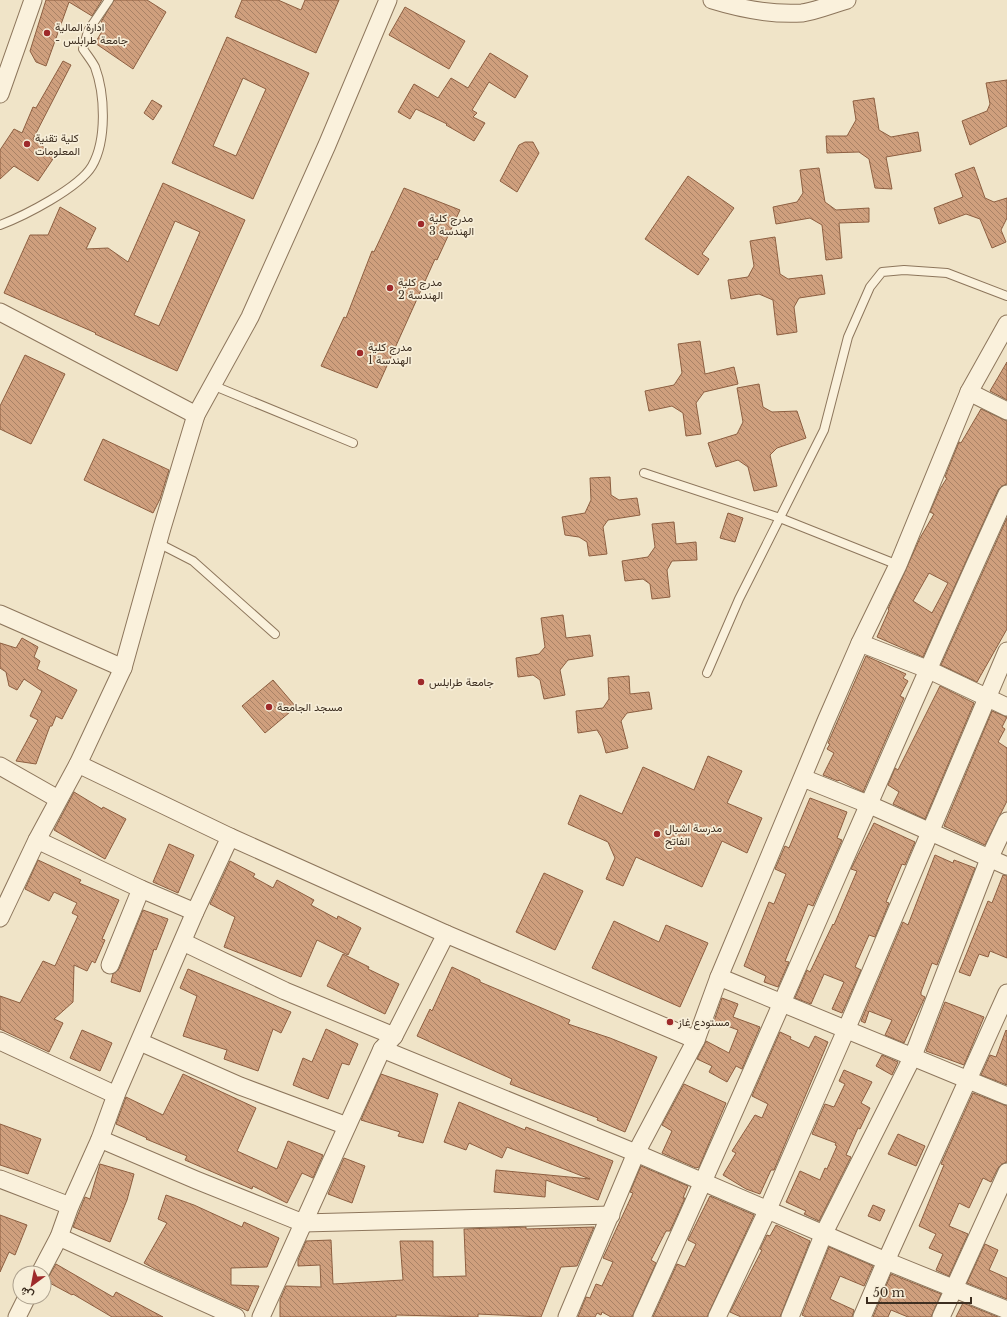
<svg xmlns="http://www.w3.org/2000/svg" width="1007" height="1317" viewBox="0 0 1007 1317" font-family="'Libre Baskerville',Vazirmatn,serif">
<defs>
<pattern id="building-back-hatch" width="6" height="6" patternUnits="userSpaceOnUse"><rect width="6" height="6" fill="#cf9f7d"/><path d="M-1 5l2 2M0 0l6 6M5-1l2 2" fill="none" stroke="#a98266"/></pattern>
</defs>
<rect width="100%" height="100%" fill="#f0e4c8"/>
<!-- building -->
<g fill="url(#building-back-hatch)" stroke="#8d5f41" fill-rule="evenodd">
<path d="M46,0H102L92,16L69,2L46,66L36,62L30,51Z"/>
<path d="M114,0H147L166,12L133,69L95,43L106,25L101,22Z"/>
<path d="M242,0H278L301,10L305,0H339L316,53L235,17Z"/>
<path d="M405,7L465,41L449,69L389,35Z"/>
<path d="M227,37L309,73L253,199L172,163ZM243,78L266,89L236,156L213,146Z"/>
<path d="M490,53L528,76L515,98L489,82L472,110L477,113L473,117L485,123L474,141L446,125L447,124L416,109L410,119L398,112L414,84L438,98L451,78L468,88Z"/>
<path d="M63,61L71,65L33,139L55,156L38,181L14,166L0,179V150L14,129L22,133L33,107L36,108Z"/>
<path d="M1007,80V126L970,145L962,121L987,111L990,104L986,83Z"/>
<path d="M874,98L879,130L891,137L918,132L921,151L886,157L892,189L875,188L869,159L859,152L827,153L826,136H847L856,120L853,101Z"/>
<path d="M152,100L162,106L153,120L144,113Z"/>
<path d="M525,142H533L539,153L517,192L500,181L519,145Z"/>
<path d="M974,167L985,198L994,202L1007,198V218L1001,230L1006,242L992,248L980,219L966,214L939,224L934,208L963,197L955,174Z"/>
<path d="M819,168L825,202L836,210L869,208V222L839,223L842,258L826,260L822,225L810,218L776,224L773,207L797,202L803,193L800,170Z"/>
<path d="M688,176L734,208L702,254L709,259L698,275L645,239Z"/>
<path d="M163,183L245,220L177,371L95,334L96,333L4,293L30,235H48L60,207L96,228L86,249L108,248L128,262ZM175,221L200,232L159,326L134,315Z"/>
<path d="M404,188L460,210L437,260L435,259L377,388L321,366L344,317L346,318L372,251L374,252Z"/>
<path d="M775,237L780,274L788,279L822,275L825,294L799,298L794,307L797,332L777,335L773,300L759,294L731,299L728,280L748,277L754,266L750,241Z"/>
<path d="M700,341L705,374L734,367L738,384L704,392L696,403L701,434L686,436L683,413L672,406L649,411L645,391L674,385L682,373L678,344Z"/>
<path d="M25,355L65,374L31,444L0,429V406Z"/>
<path d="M1007,362V400L990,391Z"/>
<path d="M759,384L763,407L772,412L797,411L806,438L777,448L770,455L777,486L754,491L748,467L738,460L716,467L708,443L737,434L743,422L737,388Z"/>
<path d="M981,409L1007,421V484L1002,486L998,490L923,657L877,637L889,610L888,609L920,538L934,514L930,512L940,489L947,478L945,477L959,442L961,443ZM929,573L948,583L932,613L913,601Z"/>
<path d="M103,439L169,470L160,499L153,513L84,480Z"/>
<path d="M610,477L611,495L619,500L637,498L640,515L608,520L603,527L607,554L589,556L587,542L579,537L565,535L562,517L585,513L591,500L590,478Z"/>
<path d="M728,513L743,518L735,542L720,538Z"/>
<path d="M1007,518V629L977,682L941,665Z"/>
<path d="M674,522L676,544L696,542L697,560L672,561L667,570L670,597L652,599L650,584L643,579L625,581L622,561L648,557L655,547L652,524Z"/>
<path d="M563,615L566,638L590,635L593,656L568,660L560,670L565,695L544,699L540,680L533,675L518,677L516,658L539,654L545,647L541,618Z"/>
<path d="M22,638L38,647L34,657L40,661L37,669L77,690L62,719L56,716L52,726H50L36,764L16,761L38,720L30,716L42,691L24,679L17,690L9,686L6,672L0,668V643L16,648Z"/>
<path d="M866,656L906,674L903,678L908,681L900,696L904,698L863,792L839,780L838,781L823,775L834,753L827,749L830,744L828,743Z"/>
<path d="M629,676L630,694L649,692L652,709L627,713L621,721L628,748L606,753L602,738L597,730L578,733L576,711L603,708L609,699L608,678Z"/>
<path d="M273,680L296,707L265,733L242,706Z"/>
<path d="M940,686L974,703L925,819L893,804L899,792L888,785L895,768L898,770Z"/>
<path d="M992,711L1007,717L1002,727L1005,729L998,742L1007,748V801L985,845L944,826Z"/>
<path d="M708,756L742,771L727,803L762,818L747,853L722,841L702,887L636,857L623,886L606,879L615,858L608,842L568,824L580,795L622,814L643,767L694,790Z"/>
<path d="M74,792L102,809L103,807L126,819L105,859L54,830Z"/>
<path d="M810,798L847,812L837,838L842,840L813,906L808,904L785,961L789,962L778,987L764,982L766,976L744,966L769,902L774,904L786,874L775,869L785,846L789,848Z"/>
<path d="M874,823L915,842L905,865L902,864L886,902L889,903L875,937L869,935L855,967L861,970L842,1013L832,1009L844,982L824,974L811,1004L795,998L807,970L810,972L833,924L834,925L857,871L851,869Z"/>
<path d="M169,844L194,855L178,893L153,882Z"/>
<path d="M935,855L953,863L954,860L975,868L937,965L932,963L921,992V995L925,997L904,1043L885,1035L892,1020L869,1011L865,1023L861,1021L903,922L908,925Z"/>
<path d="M38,860L81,880L79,883L119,900L102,939L105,940L95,963L92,961L87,971L74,965L73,1002L54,1019L63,1023L49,1052L0,1029V996L20,1003L43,961L55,966L78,916L72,913L77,903L54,892L49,901L25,889Z"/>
<path d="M230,861L255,874L253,877L273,888L277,880L314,900L311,905L337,919L338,916L361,928L348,955L317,940L301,977L224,947L235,917L210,904Z"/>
<path d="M544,873L583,891L555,950L516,932Z"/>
<path d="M1003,875L1007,876V958L990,951L988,957L979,954L970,976L959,972L988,901L992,903Z"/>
<path d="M143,910L168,919L156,950L154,949L140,992L111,982L113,974L119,969Z"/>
<path d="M614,921L659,942L666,925L708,943L680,1007L592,968Z"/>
<path d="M343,954L369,967L368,969L399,984L385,1014L327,986Z"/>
<path d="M452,967L480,980V982L570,1020L568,1024L610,1038L657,1057L625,1132L597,1120L598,1118L510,1084L512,1079L417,1036L430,1009L432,1011Z"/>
<path d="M188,969L291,1012L281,1033L273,1029L258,1071L224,1059L227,1050L183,1036L197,996L180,988Z"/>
<path d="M722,998L738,1004L733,1017L760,1027L742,1069L736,1066L727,1082L709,1072L712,1066L697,1059L706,1041L729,1053L738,1030L714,1021Z"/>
<path d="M945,1002L984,1017L964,1065L926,1051Z"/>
<path d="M326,1029L358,1044L349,1065L342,1063L328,1099L293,1085L303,1058L312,1062Z"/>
<path d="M82,1030L112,1043L100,1071L70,1058Z"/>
<path d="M1006,1030L1007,1031V1085L981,1075L990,1055L996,1057Z"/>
<path d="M780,1032L791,1037L790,1039L809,1048L815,1036L828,1042L774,1170H771L760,1194L746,1189L723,1175L736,1153L732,1151L755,1115L762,1118L768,1104L752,1096Z"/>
<path d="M882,1055L898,1062L892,1075L876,1066Z"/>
<path d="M844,1070L872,1082L861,1103L870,1108L860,1129L858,1128L846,1155L851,1157L819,1221L804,1214L806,1211L786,1202L800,1171L820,1180L825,1168L827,1169L837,1146L835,1145L836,1143L812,1134L825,1104L834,1107L845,1084L839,1081Z"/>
<path d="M183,1074L256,1108L237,1151L277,1169L288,1141L323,1155L313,1178L302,1173L287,1203L253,1186L252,1189L185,1160L187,1156L146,1139L147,1138L116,1124L126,1097L163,1115Z"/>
<path d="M381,1074L438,1094L423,1143L398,1136L400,1132L361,1120Z"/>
<path d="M684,1084L726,1103L699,1167L696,1168L662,1153L672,1131L662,1125Z"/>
<path d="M973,1093L1007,1106V1162L1002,1164L998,1168L991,1182L983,1178L969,1208L959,1203L949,1226L968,1234L949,1276L936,1270L943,1254L929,1248L936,1234L919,1226L944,1165L941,1164Z"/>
<path d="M459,1102L525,1130L526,1127L613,1161L598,1200L546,1180L545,1197L494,1192L496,1170L590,1179L507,1147L502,1158L469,1143L466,1150L444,1142Z"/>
<path d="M0,1124L41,1139L28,1174L0,1165Z"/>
<path d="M898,1134L925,1146L916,1166L888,1154Z"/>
<path d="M344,1158L365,1166L352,1203L328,1194Z"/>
<path d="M100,1164L134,1174L127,1200L110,1242L73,1227L85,1197L90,1199Z"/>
<path d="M641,1166L688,1186L683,1198H685L670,1231H666L651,1260L656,1263L632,1317H611L602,1312L601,1315L597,1313L595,1317H578L586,1297L590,1298L596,1284L602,1286L613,1262L603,1258L633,1193L630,1192Z"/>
<path d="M166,1195L194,1205L242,1227L244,1222L279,1238L267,1267L231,1268V1285L259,1286L248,1311L155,1269L144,1263L167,1223L158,1219Z"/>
<path d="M710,1196L754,1215L707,1317H653L677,1264L685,1267L696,1244L688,1240Z"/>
<path d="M873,1205L885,1210L880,1221L868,1216Z"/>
<path d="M0,1215L27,1225L15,1255L9,1252L0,1272Z"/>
<path d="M776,1225L810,1241L780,1317H741L730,1312L762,1250L760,1249L767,1235L770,1236Z"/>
<path d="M526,1227V1229L594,1227L577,1266L561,1267L541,1317L478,1314V1317L396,1315V1317H280V1300L286,1286L321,1287L320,1265L298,1266V1260L306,1241L331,1240L333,1284L403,1280L400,1241H433V1277L466,1276L464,1229Z"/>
<path d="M985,1244L998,1250L989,1270L1007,1278V1299L967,1283Z"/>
<path d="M829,1247L873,1266L864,1286L840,1276L830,1299L854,1310L852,1317H806L802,1315Z"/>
<path d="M56,1264L113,1297L116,1292L163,1317H112L73,1294L72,1295L46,1281Z"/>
<path d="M891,1274L941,1294L931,1317H908L891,1310L888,1317H873Z"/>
<path d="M963,1303L998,1317H956Z"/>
</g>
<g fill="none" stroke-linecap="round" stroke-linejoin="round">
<!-- lane casing -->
<g stroke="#8d765c" stroke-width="10">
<g id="lane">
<path d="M0,225C24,216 79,188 92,166C107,140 105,94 95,67C92,61 87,55 83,49L88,31L109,0"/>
<path d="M212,385L353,443"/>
<path d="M644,473L780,518L898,565"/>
<path d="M158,543L193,561L275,634"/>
<path d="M707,673L739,599L824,430L848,337L870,287L882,272L904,270L947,273L1007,296"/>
</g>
</g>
<!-- street casing -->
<g stroke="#8d765c" stroke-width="19">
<g id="street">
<path d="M712,0C741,9 771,15 802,13C816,11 833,4 847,0"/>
<path d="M0,94L33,0"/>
<path d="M0,312L196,415"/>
<path d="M969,392L1007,411"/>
<path d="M0,614L123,668"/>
<path d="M860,643L927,669L1007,707"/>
<path d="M78,764L230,837L446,934L696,1040"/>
<path d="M0,766L58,799"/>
<path d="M803,778L870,805L1007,866"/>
<path d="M37,840L141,889L195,912"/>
<path d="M0,918L37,840L78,764L123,668L162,528L196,415L250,317L327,145L388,0"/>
<path d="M183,942L285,991L394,1036"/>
<path d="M110,965L141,889"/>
<path d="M719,977L1007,1096"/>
<path d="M0,1041L116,1095"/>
<path d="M140,1042L240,1086L347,1126"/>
<path d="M382,1049L636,1153L886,1261L1007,1310"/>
<path d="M100,1139L196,1180L303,1223L611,1215"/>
<path d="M0,1179L70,1206"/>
<path d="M59,1237L236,1317"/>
<path d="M40,1273L59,1237L70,1206L100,1139L116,1095L195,912L230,837"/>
<path d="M17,1317L27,1297"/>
<path d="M261,1317L382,1049L394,1036L446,934"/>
<path d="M567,1317L636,1153L696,1040L719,977L826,721L860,643L898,565L969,392L1007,324"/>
<path d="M642,1317C767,1044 882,767 1007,494"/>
<path d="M717,1317L768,1209L846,1030L1007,651"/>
<path d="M790,1317L824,1233L913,1056L989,859L1007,821"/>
<path d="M862,1317L886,1261L1007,993"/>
<path d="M941,1317L1007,1172"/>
</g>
</g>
<!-- lane -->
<use href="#lane" stroke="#faf1dc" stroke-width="8"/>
<!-- street -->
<use href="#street" stroke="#faf1dc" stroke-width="17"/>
</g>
<!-- markers -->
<g fill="#9e2a2b" stroke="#f7eed8" stroke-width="1.5">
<circle cx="47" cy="33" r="4"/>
<circle cx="27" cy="144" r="4"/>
<circle cx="421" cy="224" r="4"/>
<circle cx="390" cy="288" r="4"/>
<circle cx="360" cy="353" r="4"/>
<circle cx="421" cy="682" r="4"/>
<circle cx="269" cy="707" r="4"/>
<circle cx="657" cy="834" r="4"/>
<circle cx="670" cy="1022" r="4"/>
</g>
<g text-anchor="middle" stroke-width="3.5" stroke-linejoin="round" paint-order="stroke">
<!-- poi labels -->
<g font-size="11" fill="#3d2e20" stroke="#f7eed8" text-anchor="start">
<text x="55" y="31">ادارة المالية<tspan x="55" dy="13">- جامعة طرابلس</tspan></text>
<text x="35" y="142">كلية تقنية<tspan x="35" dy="13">المعلومات</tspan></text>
<text x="429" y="222">مدرج كلية<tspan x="429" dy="13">الهندسة 3</tspan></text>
<text x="398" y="286">مدرج كلية<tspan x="398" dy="13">الهندسة 2</tspan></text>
<text x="368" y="351">مدرج كلية<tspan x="368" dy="13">الهندسة 1</tspan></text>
<text x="429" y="686">جامعة طرابلس</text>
<text x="277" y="711">مسجد الجامعة</text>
<text x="665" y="832">مدرسة اشبال<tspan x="665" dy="13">الفاتح</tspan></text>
<text x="678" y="1026">مستودع غاز</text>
</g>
</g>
<!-- north arrow -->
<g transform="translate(32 1285) rotate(212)"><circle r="19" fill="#f7eed8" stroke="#ada18e"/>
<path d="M0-3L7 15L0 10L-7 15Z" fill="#9e2a2b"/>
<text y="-6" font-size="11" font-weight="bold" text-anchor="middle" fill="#3d2e20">ش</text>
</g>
<!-- scale -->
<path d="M867 1297v6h104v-6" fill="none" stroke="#3d2e20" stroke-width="2"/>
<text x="873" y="1297" font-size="12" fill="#3d2e20" stroke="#f7eed8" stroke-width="3" paint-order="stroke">50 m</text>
</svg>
